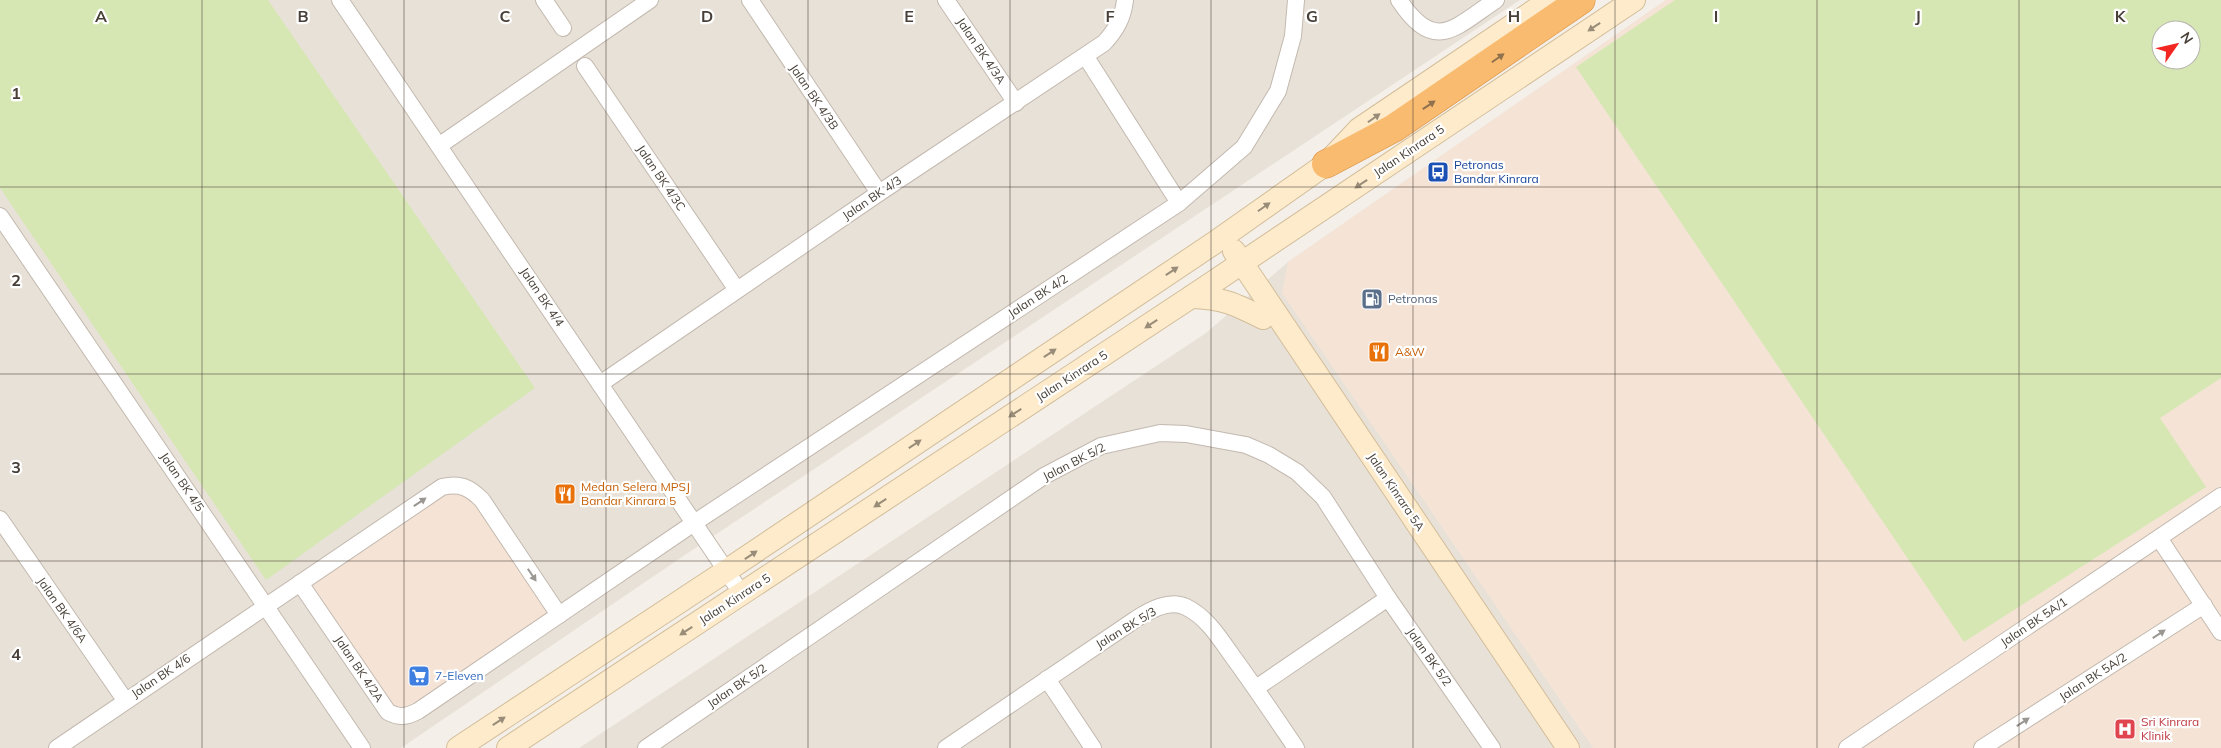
<svg xmlns="http://www.w3.org/2000/svg" width="2221" height="748" viewBox="0 0 2221 748" font-family="Mulish,sans-serif">
<rect width="100%" height="100%" fill="#f4f0e9"/>
<!-- residential -->
<g fill="#e8e1d8" fill-rule="evenodd">
<path d="M0,0H1520L682,557L401,748H0Z"/>
<path d="M1666,0H2221V748H579L1206,333L1288,262ZM2161,30H2191V60H2161Z"/>
</g>
<!-- commercial -->
<g fill="#f5e4d6" fill-rule="evenodd">
<path d="M1666,0H2221V748H1593L1282,293L1288,262ZM2161,30H2191V60H2161Z"/>
<path d="M464,493L475,504L549,611L413,706L402,710L392,706L310,585L445,494Z"/>
</g>
<!-- green -->
<g fill="#d6e7b4" fill-rule="evenodd">
<path d="M0,0H268L535,388L266,580L0,188Z"/>
<path d="M1675,0H2221V378L2160,418L2206,487L1964,642L1576,67ZM2161,30H2191V60H2161Z"/>
</g>
<g fill="none" stroke-linecap="round" stroke-linejoin="round">
<!-- street casing -->
<g stroke="#c3b9af" stroke-width="18">
<g id="street">
<path d="M340,0L742,594"/>
<path d="M544,0L563,28"/>
<path d="M750,0L879,193"/>
<path d="M946,0L1016,103"/>
<path d="M1399,0C1435,54 1454,28 1496,0"/>
<path d="M1086,57L1179,203"/>
<path d="M585,66L737,290"/>
<path d="M440,145L650,0"/>
<path d="M0,216L362,748"/>
<path d="M600,384L879,193L1104,43C1116,30 1123,18 1125,0"/>
<path d="M0,519L125,700"/>
<path d="M2159,538L2221,632"/>
<path d="M300,583L388,712C400,718 406,717 418,711L694,523L1179,203L1244,147L1278,91L1293,36L1296,0"/>
<path d="M1047,679L1093,748"/>
<path d="M1256,688L1388,598"/>
<path d="M57,748L442,487C460,483 469,487 482,500L559,615"/>
<path d="M646,748L1044,476L1101,446L1160,433L1186,434L1246,445L1269,455L1297,472L1323,497L1388,598L1492,748"/>
<path d="M946,748L1136,619C1150,610 1170,599 1186,607C1207,617 1220,639 1233,657C1255,687 1275,717 1296,748"/>
<path d="M1847,748L2221,496"/>
<path d="M1982,748L2204,605"/>
</g>
</g>
<!-- secondary casing -->
<g stroke="#d3bd9a" stroke-width="24">
<g id="secondary">
<path d="M1234,251L1568,748"/>
<path d="M1191,297C1223,298 1235,304 1263,318"/>
<path d="M458,748L726,571L1214,243L1326,164L1359,129L1550,0"/>
<path d="M508,748L1191,297L1634,0"/>
</g>
</g>
<!-- highway casing -->
<g stroke="#d98e3e" stroke-width="29">
<path id="highway" d="M1326,164L1394,128L1581,0"/>
</g>
<!-- street -->
<use href="#street" stroke="#fff" stroke-width="16"/>
<!-- secondary -->
<use href="#secondary" stroke="#fdebcb" stroke-width="22"/>
<!-- highway -->
<use href="#highway" stroke="#f9bb6f" stroke-width="28"/>
</g>
<!-- one-way arrows -->
<defs><path id="oneway-solid" d="M-6-.8H1V-3.2L6.5 0L1 3.2V.8H-6Z" transform="scale(1.25)"/></defs>
<g fill="#998d7a">
<use href="#oneway-solid" transform="translate(1594 27) rotate(146)"/>
<use href="#oneway-solid" transform="translate(1374 118) rotate(-35)"/>
<use href="#oneway-solid" transform="translate(1361 184) rotate(146)"/>
<use href="#oneway-solid" transform="translate(1264 207) rotate(-35)"/>
<use href="#oneway-solid" transform="translate(1172 271) rotate(-34)"/>
<use href="#oneway-solid" transform="translate(1151 324) rotate(147)"/>
<use href="#oneway-solid" transform="translate(1050 353) rotate(-34)"/>
<use href="#oneway-solid" transform="translate(1015 413) rotate(147)"/>
<use href="#oneway-solid" transform="translate(915 444) rotate(-34)"/>
<use href="#oneway-solid" transform="translate(880 503) rotate(147)"/>
<use href="#oneway-solid" transform="translate(751 555) rotate(-34)"/>
<use href="#oneway-solid" transform="translate(686 631) rotate(147)"/>
<use href="#oneway-solid" transform="translate(499 721) rotate(-33)"/>
</g>
<g fill="#8f714e">
<use href="#oneway-solid" transform="translate(1498 58) rotate(-35)"/>
<use href="#oneway-solid" transform="translate(1429 105) rotate(-34)"/>
</g>
<g fill="#9a9692">
<use href="#oneway-solid" transform="translate(420 502) rotate(-34)"/>
<use href="#oneway-solid" transform="translate(532 575) rotate(56)"/>
<use href="#oneway-solid" transform="translate(2159 634) rotate(-33)"/>
<use href="#oneway-solid" transform="translate(2023 722) rotate(-33)"/>
</g>
<!-- grid -->
<path fill="none" stroke="#484038" stroke-width="1" stroke-opacity="0.55" d="M202,0V748M404,0V748M606,0V748M808,0V748M1010,0V748M1211,0V748M1413,0V748M1615,0V748M1817,0V748M2019,0V748M0,187H2221M0,374H2221M0,561H2221"/>
<!-- icons -->
<defs>
<g id="bus-square" transform="scale(1.125)"><rect x="-9" y="-9" width="18" height="18" rx="4" fill="#1a4fb4" stroke="#fff"/><path d="M-5-6H5V4H4V6H2V4H-2V6H-4V4H-5ZM-3.5-4V0h7V-4ZM-3.5 1.2v1.5H-2V1.2ZM2 1.2v1.5H3.5V1.2Z" fill="#fff"/></g>
<g id="fuel-square" transform="scale(1.125)"><rect x="-9" y="-9" width="18" height="18" rx="4" fill="#5c6f8a" stroke="#fff"/><path d="M-5.5-6h7V0h2V4h1.3V-2.5L3-4.5l.8-.8L6-3V5H2.5V1h-1V6h-7ZM-4.2-4.7v3.2H.2V-4.7Z" fill="#fff"/></g>
<g id="restaurant-square" transform="scale(1.125)"><rect x="-9" y="-9" width="18" height="18" rx="4" fill="#e8710a" stroke="#fff"/><path d="M-5-6h1v4h1v-4h1v4h1v-4h1v5L-1.5 .5V6h-2V.5L-5-1ZM5-6V6H3V1.5H1.5Q1.5-4 5-6Z" fill="#fff"/></g>
<g id="supermarket-square" transform="scale(1.125)"><rect x="-9" y="-9" width="18" height="18" rx="4" fill="#3f7fe0" stroke="#fff"/><path d="M-6-5.5h2.5l.6 2H6L4.5 2H-2.5L-4.4-4H-6ZM-1.5 3.2a1.3 1.3 0 1 0 .1 0ZM3 3.2a1.3 1.3 0 1 0 .1 0Z" fill="#fff"/></g>
<g id="hospital-square" transform="scale(1.125)"><rect x="-9" y="-9" width="18" height="18" rx="4" fill="#e0444e" stroke="#fff"/><path d="M-5-5h3v3.5h4V-5h3V5h-3V1.5h-4V5h-3Z" fill="#fff"/></g>
</defs>
<g fill-rule="evenodd">
<use href="#bus-square" x="1438" y="172"/>
<use href="#fuel-square" x="1372" y="299"/>
<use href="#restaurant-square" x="1379" y="352"/>
<use href="#restaurant-square" x="565" y="494"/>
<use href="#supermarket-square" x="419" y="676"/>
<use href="#hospital-square" x="2125" y="729"/>
</g>
<g text-anchor="middle" stroke-width="4.5" stroke-linejoin="round" paint-order="stroke">
<!-- street labels -->
<g font-size="12" fill="#484038" stroke="#fff">
<text transform="translate(981 51) rotate(56)" y="4">Jalan BK 4/3A</text>
<text transform="translate(814 97) rotate(56)" y="4">Jalan BK 4/3B</text>
<text transform="translate(1409 151) rotate(-34)" y="4">Jalan Kinrara 5</text>
<text transform="translate(661 178) rotate(56)" y="4">Jalan BK 4/3C</text>
<text transform="translate(872 198) rotate(-34)" y="4">Jalan BK 4/3</text>
<text transform="translate(1038 296) rotate(-33)" y="4">Jalan BK 4/2</text>
<text transform="translate(542 297) rotate(56)" y="4">Jalan BK 4/4</text>
<text transform="translate(1072 376) rotate(-33)" y="4">Jalan Kinrara 5</text>
<text transform="translate(1074 462) rotate(-27)" y="4">Jalan BK 5/2</text>
<text transform="translate(182 482) rotate(56)" y="4">Jalan BK 4/5</text>
<text transform="translate(1396 492) rotate(56)" y="4">Jalan Kinrara 5A</text>
<text transform="translate(735 599) rotate(-33)" y="4">Jalan Kinrara 5</text>
<text transform="translate(62 610) rotate(55)" y="4">Jalan BK 4/6A</text>
<text transform="translate(2034 622) rotate(-34)" y="4">Jalan BK 5A/1</text>
<text transform="translate(1126 628) rotate(-31)" y="4">Jalan BK 5/3</text>
<text transform="translate(1429 657) rotate(55)" y="4">Jalan BK 5/2</text>
<text transform="translate(359 669) rotate(56)" y="4">Jalan BK 4/2A</text>
<text transform="translate(161 676) rotate(-34)" y="4">Jalan BK 4/6</text>
<text transform="translate(2093 677) rotate(-33)" y="4">Jalan BK 5A/2</text>
<text transform="translate(737 686) rotate(-34)" y="4">Jalan BK 5/2</text>
</g>
<!-- transit labels -->
<g font-size="12" fill="#164399" stroke="#fff" text-anchor="start">
<text x="1454" y="169">Petronas<tspan x="1454" dy="14">Bandar Kinrara</tspan></text>
</g>
<!-- service labels -->
<g font-size="12" fill="#4e5e75" stroke="#fff" text-anchor="start">
<text x="1388" y="303">Petronas</text>
</g>
<!-- food labels -->
<g font-size="12" fill="#c56008" stroke="#fff" text-anchor="start">
<text x="1395" y="356">A&amp;W</text>
<text x="581" y="491">Medan Selera MPSJ<tspan x="581" dy="14">Bandar Kinrara 5</tspan></text>
</g>
<!-- shop labels -->
<g font-size="12" fill="#366cbe" stroke="#fff" text-anchor="start">
<text x="435" y="680">7-Eleven</text>
</g>
<!-- health labels -->
<g font-size="12" fill="#be3a42" stroke="#fff" text-anchor="start">
<text x="2141" y="726">Sri Kinrara<tspan x="2141" dy="14">Klinik</tspan></text>
</g>
</g>
<g font-size="16" text-anchor="middle" font-weight="bold" fill="#484038" stroke="#fff" stroke-width="4.5" stroke-linejoin="round" paint-order="stroke">
<text x="101" y="22">A</text>
<text x="303" y="22">B</text>
<text x="505" y="22">C</text>
<text x="707" y="22">D</text>
<text x="909" y="22">E</text>
<text x="1110" y="22">F</text>
<text x="1312" y="22">G</text>
<text x="1514" y="22">H</text>
<text x="1716" y="22">I</text>
<text x="1918" y="22">J</text>
<text x="2120" y="22">K</text>
<text x="16" y="99">1</text>
<text x="16" y="286">2</text>
<text x="16" y="473">3</text>
<text x="16" y="660">4</text>
</g>
<!-- north arrow -->
<g transform="translate(2176 45) rotate(56)"><circle r="24" fill="#ffffff" stroke="#b6b3af"/>
<path d="M0-4L9 19L0 12L-9 19Z" fill="#f32721"/>
<text y="-8" font-size="14" font-weight="bold" text-anchor="middle" fill="#484038">N</text>
</g>
</svg>
